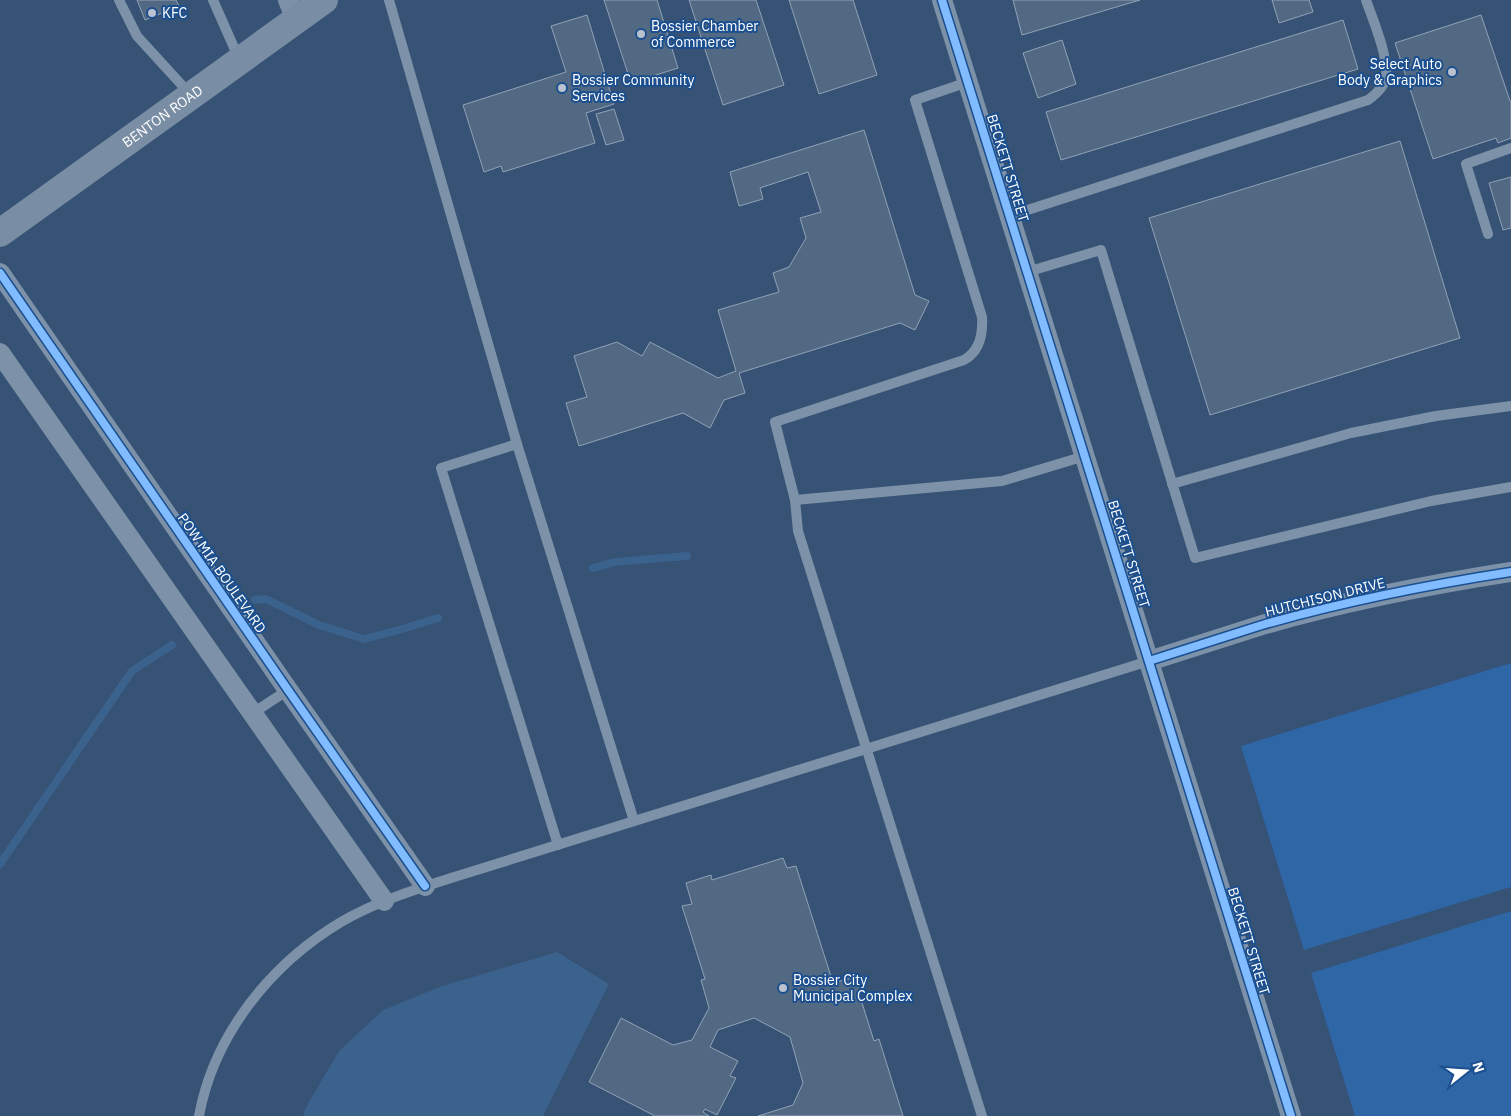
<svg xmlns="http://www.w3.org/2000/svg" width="1511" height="1116" viewBox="0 0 1511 1116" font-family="'IBM Plex Sans',sans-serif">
<rect width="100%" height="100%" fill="#365274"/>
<!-- green -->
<g fill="#2f66a5">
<path d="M1511,663V887L1304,950L1241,746Z"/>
<path d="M1511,911V1116H1355L1311,973Z"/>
</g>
<!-- water -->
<path fill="#3b618d" d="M557,952L609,984L543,1116H303L305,1109L339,1051L383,1010L442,986Z"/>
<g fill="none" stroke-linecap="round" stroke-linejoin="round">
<!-- stream -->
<g stroke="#3b618d" stroke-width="8">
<path d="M593,568L615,562L687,556"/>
<path d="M255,600L266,599L319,625L364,639L399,630L438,618"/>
<path d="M0,864L132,671L172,645"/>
</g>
</g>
<!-- building -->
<g fill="#526984" stroke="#92a2b6">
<path d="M137,0H176L179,6L145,20Z"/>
<path d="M604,0H657L678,68L631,83Z"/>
<path d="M689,0H756L784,85L723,105Z"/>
<path d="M789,0H853L877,75L819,94Z"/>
<path d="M1013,0H1140L1022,35Z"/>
<path d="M1272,0H1309L1313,12L1279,23Z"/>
<path d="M587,15L614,104L586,113L595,143L503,172L501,166L484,172L463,105L566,72L551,26Z"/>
<path d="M1481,15L1510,101H1511V138L1498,143L1496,138L1433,159L1395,43Z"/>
<path d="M1343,20L1358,69L1061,160L1046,112Z"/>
<path d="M1062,40L1076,84L1038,98L1023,53Z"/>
<path d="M614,109L624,140L606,145L596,114Z"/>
<path d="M864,130L915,295L929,301L915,330L900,323L739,373L745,393L724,400L710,428L683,413L579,446L566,403L587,397L574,356L617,342L642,356L650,342L718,378L736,371L718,310L779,292L773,273L789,267L806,238L800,218L821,212L808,172L760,188L763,199L739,206L730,172Z"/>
<path d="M1400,141L1460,338L1210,415L1149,218Z"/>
<path d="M1511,177V228L1503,230L1489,183Z"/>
<path d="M783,858L787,868L796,866L833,983L858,976H863L866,980L865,987L858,990L874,1041L879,1039L903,1116H758L793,1105L803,1083L790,1037L754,1018L718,1030L710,1047L738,1061L730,1076L736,1078L717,1115L705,1109L703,1112L709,1116H655L589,1082L621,1018L673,1045L692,1040L709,1008L701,980L705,979L682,906L692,904L686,883L711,875L712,880Z"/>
</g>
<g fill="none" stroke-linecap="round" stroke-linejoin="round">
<!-- service -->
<g stroke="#7d92a8" stroke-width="10">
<path d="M119,0L137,36L190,94"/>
<path d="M213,0L239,59"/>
<path d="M389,0L517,444L634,821"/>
<path d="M968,82L915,100L982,317C983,333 980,351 964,360L775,422L795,500L798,531L982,1116"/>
<path d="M1009,216L1368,100C1375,95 1385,86 1386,76C1388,55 1373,20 1366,0"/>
<path d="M1488,234L1466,164L1511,148"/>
<path d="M1027,272L1101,250L1195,558L1431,501L1511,487"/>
<path d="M517,444L441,468L558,845"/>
<path d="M1172,484L1351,433L1436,416L1511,406"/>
<path d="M795,500L1002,481L1085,456"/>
<path d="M253,713L288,690"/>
<path d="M199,1116C214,1034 271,964 341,922C375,902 414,890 451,878L1149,661"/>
</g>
<!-- minor -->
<g stroke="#7d92a8" stroke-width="20">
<path d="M288,0L296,20"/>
<path d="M942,0L1291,1116"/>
<path d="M0,273L288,690L425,886"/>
<path d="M0,353L384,901"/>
<path d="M1149,661C1187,649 1224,637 1262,625C1343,602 1427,585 1511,572"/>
</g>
<!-- secondary -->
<path stroke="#798da4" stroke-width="28" id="s1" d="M0,233L324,0"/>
<!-- cycleway casing -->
<g stroke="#1b4f8f" stroke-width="11">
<g id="cycleway">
<path d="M942,0L1291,1116"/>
<path d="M0,273L288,690L425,886"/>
<path d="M1149,661C1187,649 1224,637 1262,625C1343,602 1427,585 1511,572"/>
</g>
</g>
<!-- cycleway -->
<use href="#cycleway" stroke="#80bcff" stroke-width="8"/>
</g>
<!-- markers -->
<g fill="#b9c2ce" stroke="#1b4f8f" stroke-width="2">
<circle cx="152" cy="13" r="5"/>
<circle cx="641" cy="34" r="5"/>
<circle cx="1452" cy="72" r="5"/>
<circle cx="562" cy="88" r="5"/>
<circle cx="783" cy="988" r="5"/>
</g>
<g text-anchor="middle" stroke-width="4" stroke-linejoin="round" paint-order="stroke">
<!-- poi labels -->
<g font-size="14" fill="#fff" stroke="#1b4f8f" text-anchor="start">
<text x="162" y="18">KFC</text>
<text x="651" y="31">Bossier Chamber<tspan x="651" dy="16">of Commerce</tspan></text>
<text x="1442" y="69" text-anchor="end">Select Auto<tspan x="1442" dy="16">Body &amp; Graphics</tspan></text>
<text x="572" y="85">Bossier Community<tspan x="572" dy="16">Services</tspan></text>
<text x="793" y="985">Bossier City<tspan x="793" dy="16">Municipal Complex</tspan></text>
</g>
<!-- street labels -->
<g font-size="14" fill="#fff" stroke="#1b4f8f">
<text dy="5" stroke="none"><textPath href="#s1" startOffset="200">BENTON ROAD</textPath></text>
<text transform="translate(1008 168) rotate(73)" y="5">BECKETT STREET</text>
<text transform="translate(1129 554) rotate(73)" y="5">BECKETT STREET</text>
<text transform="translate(222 573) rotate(55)" y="5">POW MIA BOULEVARD</text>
<text transform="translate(1325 597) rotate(-14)" y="5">HUTCHISON DRIVE</text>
<text transform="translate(1249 941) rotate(73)" y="5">BECKETT STREET</text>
</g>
</g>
<!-- north arrow -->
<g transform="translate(1466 1071) rotate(73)" stroke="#1b4f8f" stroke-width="4" paint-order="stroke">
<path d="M0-4L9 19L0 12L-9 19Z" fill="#ffffff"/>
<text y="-8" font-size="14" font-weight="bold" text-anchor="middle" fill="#ffffff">N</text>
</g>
</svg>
